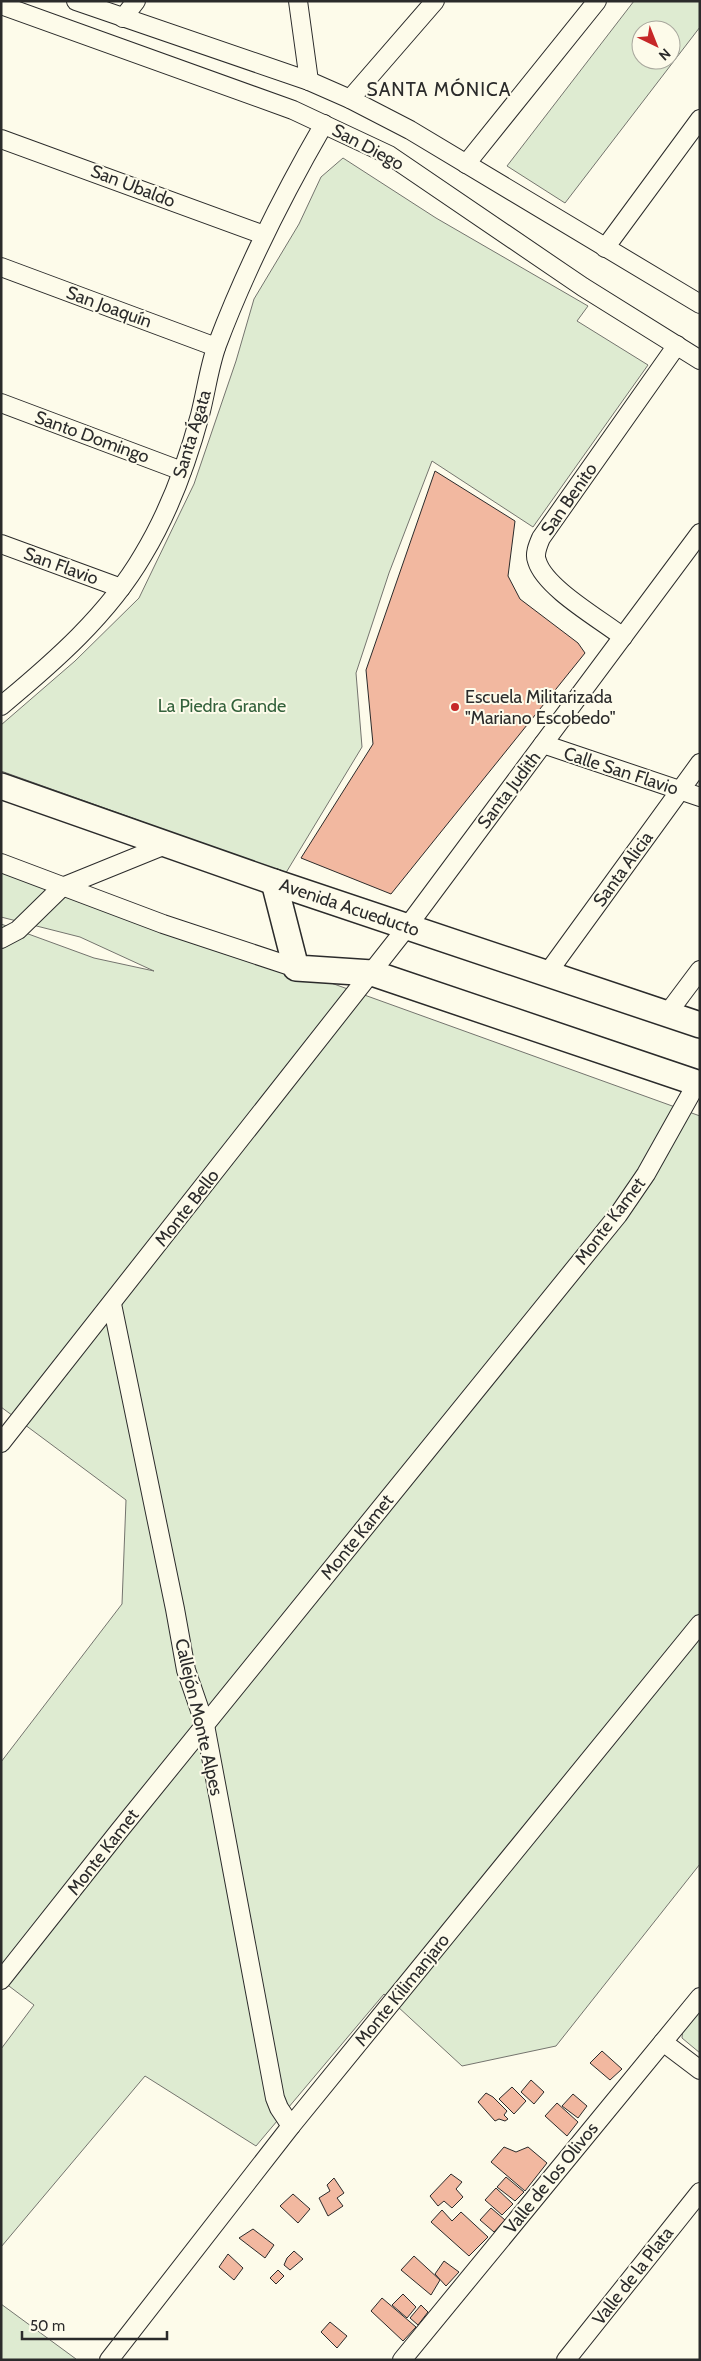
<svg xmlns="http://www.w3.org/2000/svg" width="701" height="2361" viewBox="0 0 701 2361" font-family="Cabin,sans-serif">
<rect width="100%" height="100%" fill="#fdfbea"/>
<!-- green -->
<g fill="#deebd1" stroke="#74746e" fill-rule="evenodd">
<path d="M634,1H700V27L565,203L507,166ZM641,30H671V60H641Z"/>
<path d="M343,158L436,218L588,306L577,321L648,365L533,527L432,461L389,573L356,673L362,747L284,876L135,819L1,771V725L75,661L139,598L194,484L236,361L254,299L299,224L321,177Z"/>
<path d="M1,864L700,1116V1864L556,2046L462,2066L384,1994L256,2146L145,2076L1,2247V2049L34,2005L1,1980V1762L122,1604L126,1500L1,1407V924L94,958L154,971L80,937L1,917Z"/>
<path d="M700,2008V2053L682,2038L683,2027Z"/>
<path d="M1,2304L76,2359V2360H1Z"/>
</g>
<!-- building -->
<g fill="#f2b8a0" stroke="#2b2b2b">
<path d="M435,471L515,521L508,576L520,599L578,643L585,653L391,894L301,858L373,744L366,670Z"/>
<path d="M602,2051L622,2069L610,2080L590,2063Z"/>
<path d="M531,2080L544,2092L534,2104L521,2092Z"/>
<path d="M512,2087L526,2101L514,2114L499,2099Z"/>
<path d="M486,2093L493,2097L507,2111L504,2115L508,2119L505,2121L499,2119L495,2121L478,2102Z"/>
<path d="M573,2094L587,2106L578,2118L562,2106Z"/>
<path d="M557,2103L578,2122L567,2136L545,2116Z"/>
<path d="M504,2147L516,2152L528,2147L547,2163L525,2191L491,2162Z"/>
<path d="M451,2174L462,2182L456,2189L463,2197L452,2208L444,2201L438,2206L430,2196Z"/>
<path d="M506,2177L524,2192L515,2201L497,2187Z"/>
<path d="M334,2178L344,2193L337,2198L343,2206L328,2216L319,2198L330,2191L327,2185Z"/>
<path d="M496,2188L513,2204L502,2215L485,2200Z"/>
<path d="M293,2194L310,2209L298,2223L280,2206Z"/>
<path d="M491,2208L505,2220L494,2232L480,2220Z"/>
<path d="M442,2210L452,2221L461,2212L488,2237L469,2256L431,2222Z"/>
<path d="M253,2229L274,2245L265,2258L239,2238Z"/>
<path d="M294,2251L303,2259L290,2270L284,2265L287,2258Z"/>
<path d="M228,2254L243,2268L234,2280L219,2267Z"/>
<path d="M414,2256L440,2280L431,2295L401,2270Z"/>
<path d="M444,2261L459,2272L446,2286L435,2274Z"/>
<path d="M278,2270L284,2276L276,2284L270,2278Z"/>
<path d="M403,2294L416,2307L407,2318L392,2305Z"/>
<path d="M382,2298L416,2327L403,2341L371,2311Z"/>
<path d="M421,2305L428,2312L418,2325L410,2318Z"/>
<path d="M330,2322L347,2336L337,2348L321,2332Z"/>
</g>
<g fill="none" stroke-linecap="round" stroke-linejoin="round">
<!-- street casing -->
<g stroke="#2b2b2b" stroke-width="20">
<g id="street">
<path d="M76,1L309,81L350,99L410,130L700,304"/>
<path d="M298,1L309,81"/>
<path d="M1,5L293,110L389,155L583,287L700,360"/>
<path d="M123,18L136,1"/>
<path d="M350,99L435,1"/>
<path d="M1,139L264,235"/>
<path d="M466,164L597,1"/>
<path d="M605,248L700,119"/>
<path d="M1,267L216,347"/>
<path d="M1,403L182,471"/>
<path d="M1,544L121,588"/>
<path d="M623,637C600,619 545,588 537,561C534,554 538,545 541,538L677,345"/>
<path d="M1,706C54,662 108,615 143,555C169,512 187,463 200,415C206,392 209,367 217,345C246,268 283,195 324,124"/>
<path d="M543,744L700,797"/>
<path d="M1,863L163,924L296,968"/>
<path d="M1,939L18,930L62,887L168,844"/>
<path d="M546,975L700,763"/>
<path d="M667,1014L700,970"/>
<path d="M112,1304L175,1609L186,1670L205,1725L275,2098L279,2108L291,2126"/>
<path d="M1,1443L407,927L700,533"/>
<path d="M1,1980L119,1831L618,1215L646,1174L697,1083"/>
<path d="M663,2042L700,2070"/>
<path d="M109,2360L291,2126L700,1624"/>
<path d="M402,2360L700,1997"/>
<path d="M566,2360L700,2192"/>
</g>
</g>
<!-- secondary casing -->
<g stroke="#2b2b2b" stroke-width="28">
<g id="secondary">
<path id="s1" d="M1,786L274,882L700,1025"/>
<path d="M274,882L296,968L372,973L700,1084"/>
</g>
</g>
<!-- street -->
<use href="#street" stroke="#fdfbea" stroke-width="18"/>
<!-- secondary -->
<use href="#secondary" stroke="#fdfbea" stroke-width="25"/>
</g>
<!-- markers -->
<circle fill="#c62828" stroke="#fdfbea" stroke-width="2" cx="455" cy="707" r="5"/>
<g text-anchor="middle" stroke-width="4" stroke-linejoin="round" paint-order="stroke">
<!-- street labels -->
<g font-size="18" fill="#2b2b2b" stroke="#fdfbea">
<text transform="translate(368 147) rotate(28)" y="6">San Diego</text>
<text transform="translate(133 186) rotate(21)" y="6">San Ubaldo</text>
<text transform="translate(109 307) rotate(20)" y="6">San Joaquín</text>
<text transform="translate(192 434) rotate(-73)" y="6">Santa Ágata</text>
<text transform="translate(92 437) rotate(20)" y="6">Santo Domingo</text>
<text transform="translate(569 499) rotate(-55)" y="6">San Benito</text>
<text transform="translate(61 566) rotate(20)" y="6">San Flavio</text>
<text transform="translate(621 771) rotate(18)" y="6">Calle San Flavio</text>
<text transform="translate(509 790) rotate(-53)" y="6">Santa Judith</text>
<text transform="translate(623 869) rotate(-54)" y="6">Santa Alicia</text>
<text dy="6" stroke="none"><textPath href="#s1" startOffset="369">Avenida Acueducto</textPath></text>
<text transform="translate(187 1208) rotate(-52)" y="6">Monte Bello</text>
<text transform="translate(610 1221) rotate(-53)" y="6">Monte Kamet</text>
<text transform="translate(357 1537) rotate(-51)" y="6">Monte Kamet</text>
<text transform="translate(199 1717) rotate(77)" y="6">Callejón Monte Alpes</text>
<text transform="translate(103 1852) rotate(-52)" y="6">Monte Kamet</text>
<text transform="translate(402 1990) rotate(-51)" y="6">Monte Kilimanjaro</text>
<text transform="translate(551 2178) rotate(-51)" y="6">Valle de los Olivos</text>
<text transform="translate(633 2276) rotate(-52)" y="6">Valle de la Plata</text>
</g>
<!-- poi labels -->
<g font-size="18" fill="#2b2b2b" stroke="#fdfbea" text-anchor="start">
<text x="465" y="703">Escuela Militarizada<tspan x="465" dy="21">"Mariano Escobedo"</tspan></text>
</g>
<!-- park labels -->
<g font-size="18" fill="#34623c" stroke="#fdfbea">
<text x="222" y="712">La Piedra Grande</text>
</g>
<!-- neighbourhood labels -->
<g font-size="19" letter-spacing="1" fill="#2b2b2b" stroke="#fdfbea">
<text x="439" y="96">SANTA MÓNICA</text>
</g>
</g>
<!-- border -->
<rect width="701" height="2361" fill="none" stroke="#2b2b2b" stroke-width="5"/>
<!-- north arrow -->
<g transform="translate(656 45) rotate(137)"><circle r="24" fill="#fdfbea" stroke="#a9a89e"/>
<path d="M0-4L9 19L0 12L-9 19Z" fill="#c62828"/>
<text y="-8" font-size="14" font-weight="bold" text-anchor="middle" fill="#2b2b2b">N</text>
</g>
<!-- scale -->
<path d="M22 2331v8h145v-8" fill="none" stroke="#2b2b2b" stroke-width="2.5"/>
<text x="30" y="2331" font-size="15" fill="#2b2b2b" stroke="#fdfbea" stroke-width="4" paint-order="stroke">50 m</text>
</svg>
